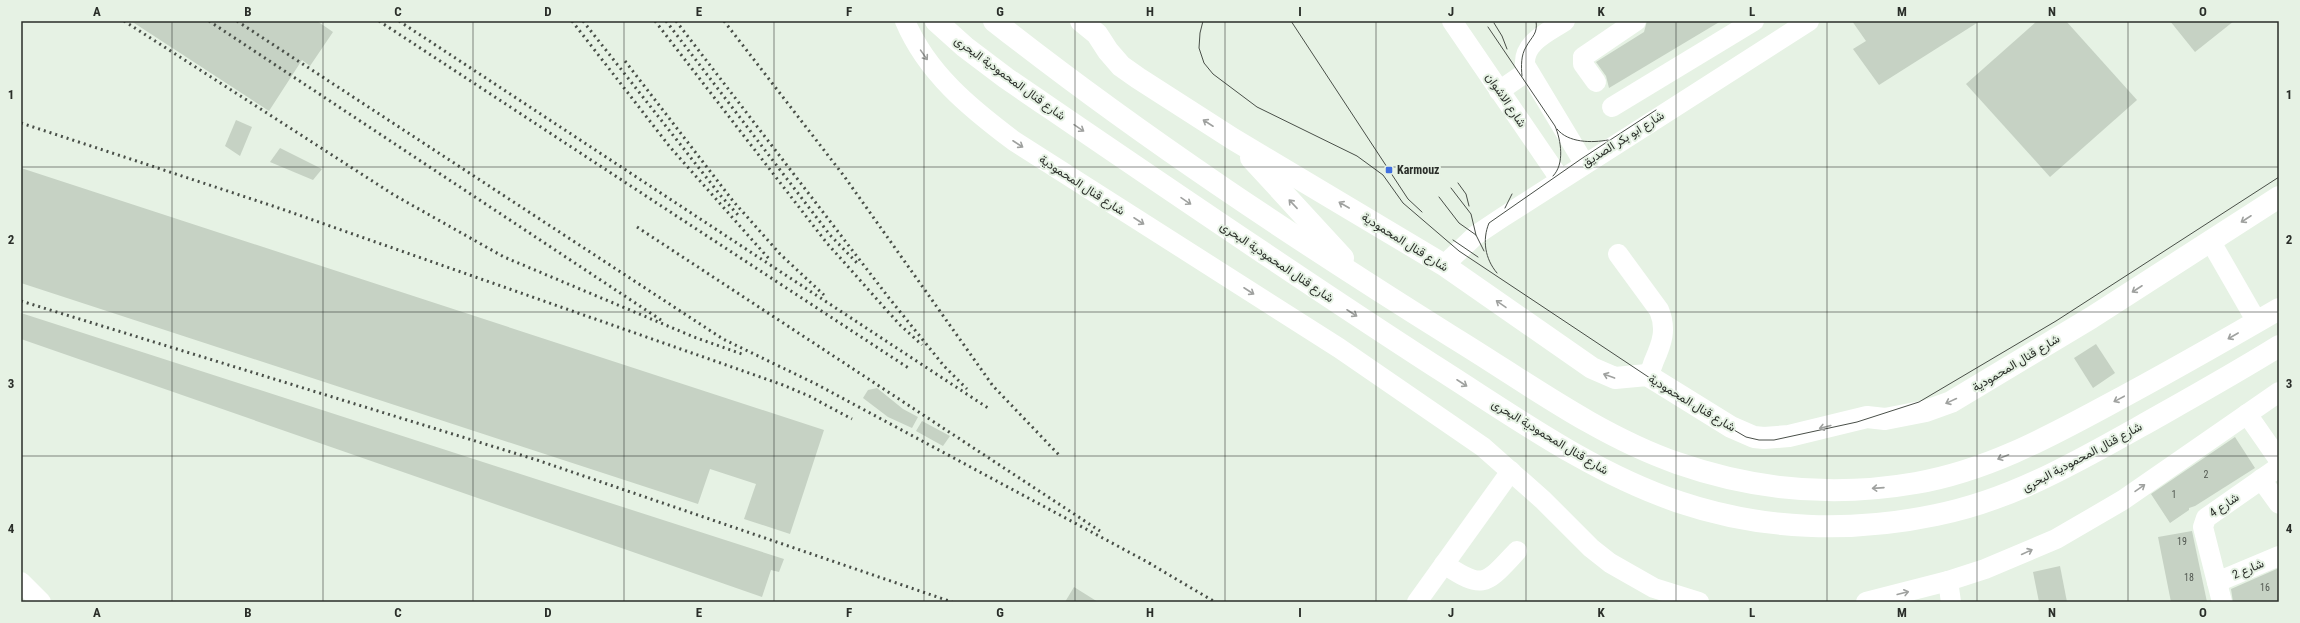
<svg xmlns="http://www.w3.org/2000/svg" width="2300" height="623" viewBox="0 0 2300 623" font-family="'Roboto Condensed',Vazirmatn,sans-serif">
<rect width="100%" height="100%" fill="#e6f2e4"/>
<!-- building -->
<g fill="#c6d2c4">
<path d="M131,21H317L333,32L310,66L302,60L269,111Z"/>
<path d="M1647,21H1721L1609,88L1606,76L1596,62L1644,32Z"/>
<path d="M1852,21H1980L1879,85L1853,49L1866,41Z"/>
<path d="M2037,21H2066L2137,100L2050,177L1966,84Z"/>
<path d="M2170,21H2234L2195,52Z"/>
<path d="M236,120L252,127L240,156L225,146Z"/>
<path d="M280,148L322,169L313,180L270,162Z"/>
<path d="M21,168L824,430L790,534L744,519L756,484L710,469L698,504L21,283Z"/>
<path d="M21,313L784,559L779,572L771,570L762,597L21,339Z"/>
<path d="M2096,344L2115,373L2093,388L2074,358Z"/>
<path d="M877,388L903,409L918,417L912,428L888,417L863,398L868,390Z"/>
<path d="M922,421L950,436L943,446L916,431Z"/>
<path d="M2235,437L2255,468L2195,506L2189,508V510L2170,523L2151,494Z"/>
<path d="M2192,531L2207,602H2171L2158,537Z"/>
<path d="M2060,566L2067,602H2039L2033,572Z"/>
<path d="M2279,568V602H2233L2231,589Z"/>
<path d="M1074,587L1098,602H1065Z"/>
</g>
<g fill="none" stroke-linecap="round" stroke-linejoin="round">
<!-- minor -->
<g stroke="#fff" stroke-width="20">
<path d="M905,21C927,73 970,108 1014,141L1339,348L1483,447L1543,500L1591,548L1610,563L1654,588L1699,602"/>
<path d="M1452,21L1560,179"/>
<path d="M1565,21C1549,32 1523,42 1525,65L1584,163"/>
<path d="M1596,82L1583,64V57L1636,21"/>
<path d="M1499,91L1528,71"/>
<path d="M1612,107L1754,21"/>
<path d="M2211,242L2257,322"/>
<path d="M1618,254L1659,310C1667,329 1662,343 1654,361C1652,366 1651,372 1647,375"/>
<path d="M1444,265L1476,235L1503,217L1809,21"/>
<path d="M2247,414L2279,460"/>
<path d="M2261,479L2279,504"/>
<path d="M1444,564C1484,591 1486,584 1517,551"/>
<path d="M1948,581L1951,602"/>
<path d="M21,582L41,602"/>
<path d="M2217,582L2279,556"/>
<path d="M1417,602L1511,471"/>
<path d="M1866,602L1948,581L1985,569L2056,539L2123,500L2279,392"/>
<path d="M2222,602L2203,527L2206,518L2279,467"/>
</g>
<!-- major -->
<g stroke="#fff" stroke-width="22">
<path d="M936,21L965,47L1006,78C1148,175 1289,272 1433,365C1512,415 1590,472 1679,502C1762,530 1851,533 1936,515C2011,500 2075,463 2141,426C2187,400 2234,374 2279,346"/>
<path d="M994,21C1140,136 1296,239 1454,338C1526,382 1597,435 1677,463C1754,490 1836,497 1916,483C1985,471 2045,439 2106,406C2164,375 2222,342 2279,309"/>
<path d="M1081,21L1097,34L1108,51L1121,66L1138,78L1233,139L1444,265L1592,368L1615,378L1647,375L1731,427L1754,437L1764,438L1789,436L1867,417L1885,419L1926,411L1951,402L2091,318L2279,197"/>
<path d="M1251,158L1343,258"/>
</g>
<!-- tram -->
<g stroke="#494f48" stroke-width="1">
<path d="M1203,21L1200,33L1199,48L1204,63L1213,74L1257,107L1357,156L1383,175L1403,203L1459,251L1686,402L1746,437L1759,440H1774L1857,422L1919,402L2056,321L2279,177"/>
<path d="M1291,21L1408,199L1422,212"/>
<path d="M1494,23L1502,36L1507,49"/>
<path d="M1488,27L1555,126C1561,140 1565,164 1553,176"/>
<path d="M1522,76C1521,66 1521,55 1526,47C1532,36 1538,34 1536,21"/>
<path d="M1557,129C1568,143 1592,143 1608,140"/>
<path d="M1458,183L1466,194L1469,206"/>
<path d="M1451,188L1471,214L1476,235"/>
<path d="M1439,197L1459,223L1476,235L1484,251"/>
<path d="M1505,208L1512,194"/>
<path d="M1453,240L1478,257"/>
<path d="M1497,273C1485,259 1482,240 1489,223L1581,159L1656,110"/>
</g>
<!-- rail -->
<g stroke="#494f48" stroke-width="3" stroke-dasharray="2 4" stroke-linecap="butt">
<path d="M124,21L394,195L504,257L694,337L742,354"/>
<path d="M209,21L661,320"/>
<path d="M237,21L723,339L816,384L1153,565"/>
<path d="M379,21L910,369"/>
<path d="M399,21L988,408"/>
<path d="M572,21L670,147L770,260"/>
<path d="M583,21L721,196L739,216"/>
<path d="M655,21L826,242L899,324L922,345"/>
<path d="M666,21L830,235L859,265"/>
<path d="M676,21L889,298L944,366L967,389"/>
<path d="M724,21L844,176L993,386L1059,455"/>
<path d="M625,61L733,201L780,254L824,295"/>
<path d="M21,123L273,206L692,353L783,385L809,396L852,419"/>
<path d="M637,227L1100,531"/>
<path d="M21,301L537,460L952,602"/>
<path d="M1149,563L1215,602"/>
</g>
</g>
<!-- one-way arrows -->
<defs><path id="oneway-shaft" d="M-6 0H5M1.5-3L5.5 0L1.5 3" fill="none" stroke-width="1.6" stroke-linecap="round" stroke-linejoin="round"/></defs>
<g stroke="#9fa19f">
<use href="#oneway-shaft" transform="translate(924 55) rotate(55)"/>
<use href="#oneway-shaft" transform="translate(1208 123) rotate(-147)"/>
<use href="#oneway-shaft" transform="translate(1079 128) rotate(34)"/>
<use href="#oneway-shaft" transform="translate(1018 144) rotate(33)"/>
<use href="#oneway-shaft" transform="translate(1186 201) rotate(34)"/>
<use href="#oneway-shaft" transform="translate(1293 204) rotate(-133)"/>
<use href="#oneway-shaft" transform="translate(1344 205) rotate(-150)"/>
<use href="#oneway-shaft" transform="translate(2246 219) rotate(147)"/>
<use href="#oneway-shaft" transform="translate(1139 221) rotate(33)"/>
<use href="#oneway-shaft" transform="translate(2137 289) rotate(147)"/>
<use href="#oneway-shaft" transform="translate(1249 291) rotate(33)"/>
<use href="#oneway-shaft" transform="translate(1501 304) rotate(-145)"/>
<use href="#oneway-shaft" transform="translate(1352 313) rotate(33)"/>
<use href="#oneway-shaft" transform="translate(2233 336) rotate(150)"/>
<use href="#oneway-shaft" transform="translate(1609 376) rotate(-160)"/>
<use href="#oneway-shaft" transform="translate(1462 383) rotate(33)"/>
<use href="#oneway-shaft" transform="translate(2119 399) rotate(152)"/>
<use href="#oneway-shaft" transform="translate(1951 401) rotate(155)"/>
<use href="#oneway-shaft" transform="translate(1825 427) rotate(166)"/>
<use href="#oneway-shaft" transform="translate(2003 457) rotate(158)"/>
<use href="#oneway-shaft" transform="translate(1878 488) rotate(176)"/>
<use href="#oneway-shaft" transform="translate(2140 488) rotate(-35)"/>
<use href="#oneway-shaft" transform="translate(2027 552) rotate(-25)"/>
<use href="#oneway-shaft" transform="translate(1903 593) rotate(-14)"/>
</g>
<!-- grid -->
<path fill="none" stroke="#2a2e29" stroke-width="1" stroke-opacity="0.55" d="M172,21V602M323,21V602M473,21V602M624,21V602M774,21V602M924,21V602M1075,21V602M1225,21V602M1376,21V602M1526,21V602M1676,21V602M1827,21V602M1977,21V602M2128,21V602M21,167H2279M21,312H2279M21,456H2279"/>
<!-- markers -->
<rect fill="#406fe0" stroke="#e6f2e4" stroke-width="1.5" x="1385" y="166" width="8" height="8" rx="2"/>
<g text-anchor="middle" stroke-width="4" stroke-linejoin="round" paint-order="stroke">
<!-- number labels -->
<g font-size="10" fill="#515750">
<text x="2206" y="478">2</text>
<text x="2174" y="498">1</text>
<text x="2182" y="545">19</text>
<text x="2189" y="581">18</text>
<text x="2265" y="591">16</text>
</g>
<!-- street labels -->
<g font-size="12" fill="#2a2e29" stroke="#e6f2e4">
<text transform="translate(1010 78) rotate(36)" y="4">شارع قنال المحمودية البحرى</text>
<text transform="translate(1506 100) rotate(56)" y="4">شارع الاشوان</text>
<text transform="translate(1623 139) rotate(-32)" y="4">شارع ابو بكر الصديق</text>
<text transform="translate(1082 185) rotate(33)" y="4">شارع قنال المحمودية</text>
<text transform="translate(1405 242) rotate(32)" y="4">شارع قنال المحمودية</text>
<text transform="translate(1277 262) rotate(34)" y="4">شارع قنال المحمودية البحرى</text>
<text transform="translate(2016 363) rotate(-31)" y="4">شارع قنال المحمودية</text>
<text transform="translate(1692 403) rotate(31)" y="4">شارع قنال المحمودية</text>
<text transform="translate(1550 437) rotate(31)" y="4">شارع قنال المحمودية البحرى</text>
<text transform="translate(2082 457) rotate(-28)" y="4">شارع قنال المحمودية البحرى</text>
<text transform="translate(2224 505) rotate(-34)" y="4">شارع 4</text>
<text transform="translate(2248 569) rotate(-23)" y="4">شارع 2</text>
</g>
<!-- poi labels -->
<g font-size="12" font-weight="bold" fill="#2a2e29" stroke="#e6f2e4" text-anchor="start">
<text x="1397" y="174">Karmouz</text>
</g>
</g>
<!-- border -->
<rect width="2300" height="623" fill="none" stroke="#e6f2e4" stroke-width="44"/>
<rect x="22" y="22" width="2256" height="579" fill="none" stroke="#2a2e29" stroke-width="1.5"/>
<g font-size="13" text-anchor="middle" font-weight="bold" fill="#2a2e29">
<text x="97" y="16">A</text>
<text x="248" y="16">B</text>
<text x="398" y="16">C</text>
<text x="548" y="16">D</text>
<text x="699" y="16">E</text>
<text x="849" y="16">F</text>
<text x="1000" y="16">G</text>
<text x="1150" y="16">H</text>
<text x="1300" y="16">I</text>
<text x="1451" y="16">J</text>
<text x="1601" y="16">K</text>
<text x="1752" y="16">L</text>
<text x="1902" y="16">M</text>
<text x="2052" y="16">N</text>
<text x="2203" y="16">O</text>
<text x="11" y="99">1</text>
<text x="2289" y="99">1</text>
<text x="11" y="244">2</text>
<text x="2289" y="244">2</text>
<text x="11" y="388">3</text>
<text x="2289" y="388">3</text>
<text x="11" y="533">4</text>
<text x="2289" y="533">4</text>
<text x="97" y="617">A</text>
<text x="248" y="617">B</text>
<text x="398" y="617">C</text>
<text x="548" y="617">D</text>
<text x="699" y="617">E</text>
<text x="849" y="617">F</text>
<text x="1000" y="617">G</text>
<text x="1150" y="617">H</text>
<text x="1300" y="617">I</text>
<text x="1451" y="617">J</text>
<text x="1601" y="617">K</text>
<text x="1752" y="617">L</text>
<text x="1902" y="617">M</text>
<text x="2052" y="617">N</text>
<text x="2203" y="617">O</text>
</g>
</svg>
